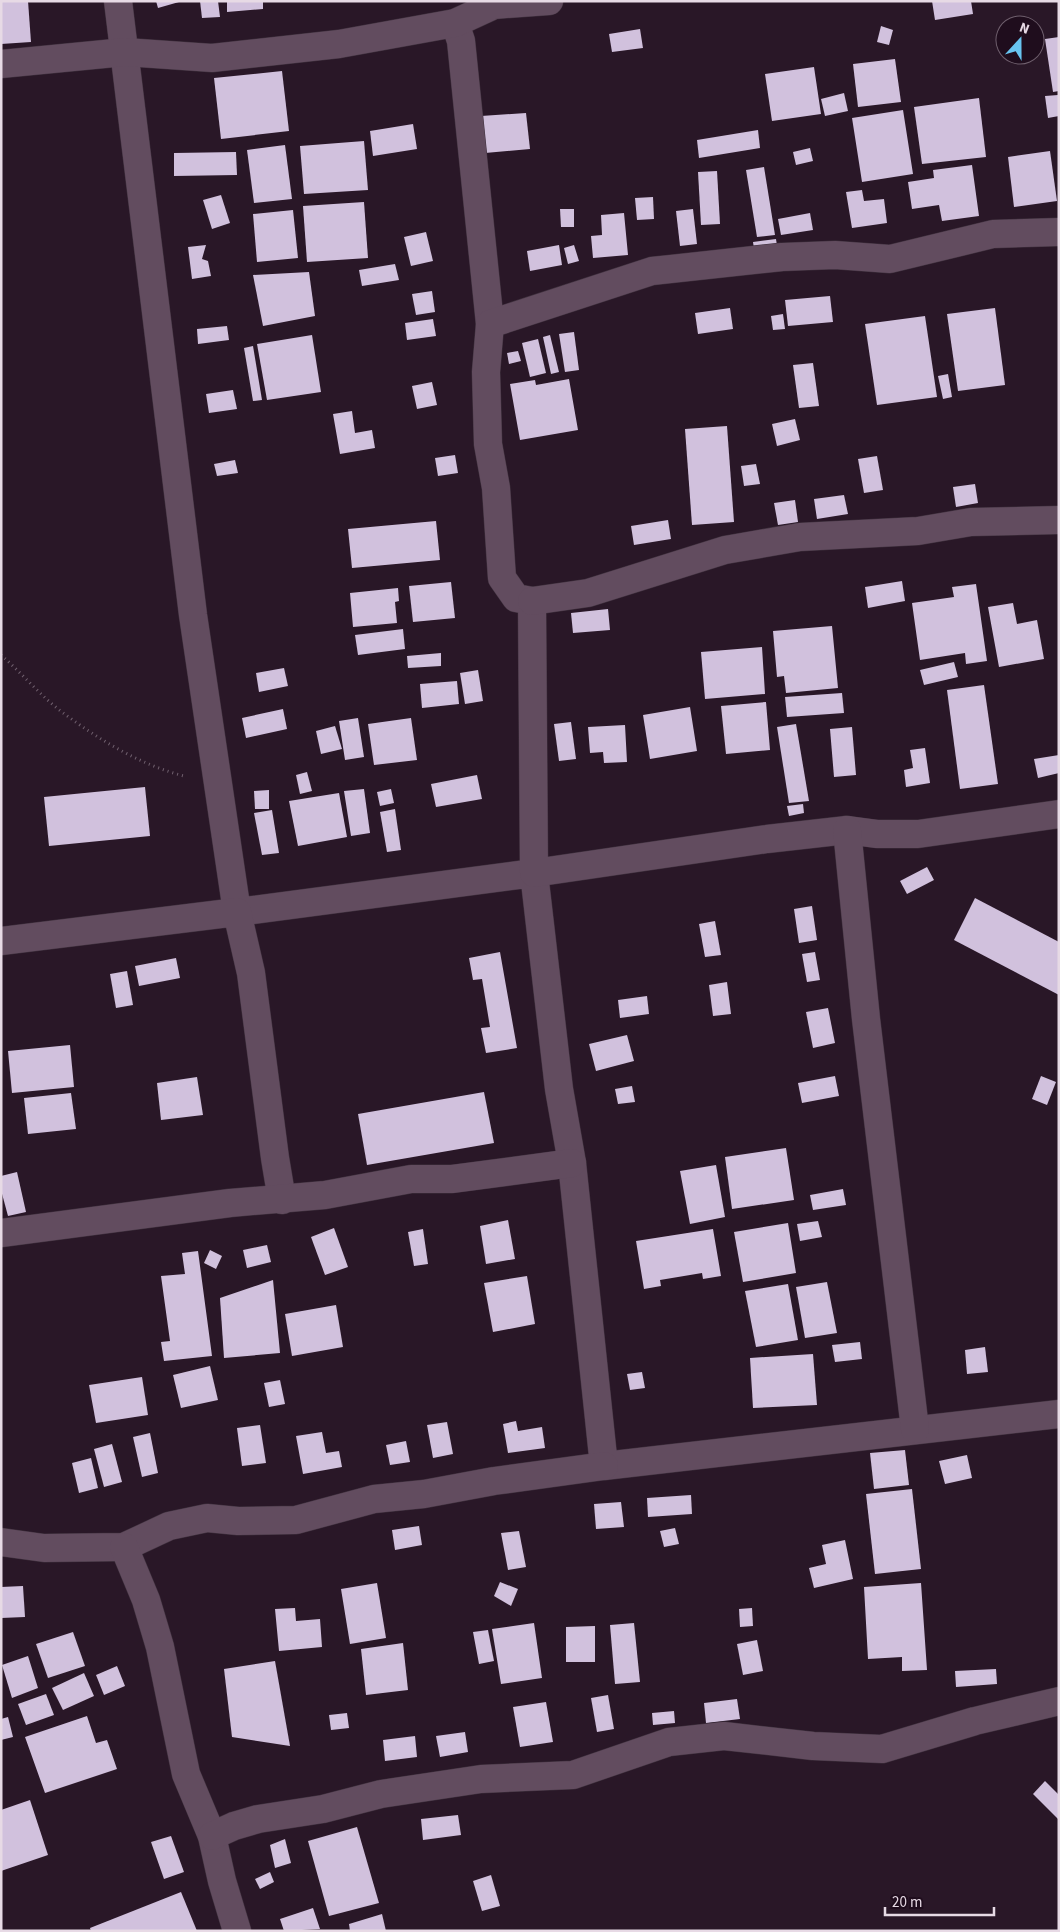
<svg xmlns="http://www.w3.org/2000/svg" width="1060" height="1932" viewBox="0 0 1060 1932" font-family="'Source Sans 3',sans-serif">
<rect width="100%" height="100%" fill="#291727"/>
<!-- building -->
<g fill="#d1c1dd">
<path d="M1,1H28L31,42L1,44Z"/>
<path d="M156,1H179V2L158,8Z"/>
<path d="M200,1H218L220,17L202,18Z"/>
<path d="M227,1H263V9L227,12Z"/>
<path d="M932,1H971L973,14L935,20Z"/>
<path d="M881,26L893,30L889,45L877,42Z"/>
<path d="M640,29L643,48L612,52L609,34Z"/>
<path d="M1059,37V91L1053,92L1045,39Z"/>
<path d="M895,59L901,102L858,107L853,64Z"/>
<path d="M814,67L821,114L772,121L765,74Z"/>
<path d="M282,71L289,131L221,139L214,78Z"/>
<path d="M844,93L848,111L825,116L821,99Z"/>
<path d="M1058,95L1059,116L1048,118L1045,96Z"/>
<path d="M979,98L986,157L922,164L914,107Z"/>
<path d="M903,110L913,174L862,182L852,118Z"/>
<path d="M526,113L530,149L485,153L481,116Z"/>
<path d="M413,124L417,149L373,156L370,131Z"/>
<path d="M758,130L760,148L699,158L697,140Z"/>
<path d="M364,141L368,190L304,194L300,146Z"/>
<path d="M285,145L292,199L254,203L247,150Z"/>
<path d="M810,148L813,161L796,165L793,152Z"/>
<path d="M1050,151L1057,201L1014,207L1008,157Z"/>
<path d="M236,152L237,175L174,176V153Z"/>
<path d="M972,165L979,216L942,221L939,205L912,209L908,182L934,178L933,170Z"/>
<path d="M764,167L775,235L757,237L746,170Z"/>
<path d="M717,171L720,224L701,225L698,172Z"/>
<path d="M862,190L864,201L884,199L887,223L852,228L846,192Z"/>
<path d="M221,195L230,223L212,229L203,200Z"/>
<path d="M653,197L654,219L637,220L635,198Z"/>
<path d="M364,202L368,258L307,262L303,206Z"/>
<path d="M560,209H574V227H561Z"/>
<path d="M693,209L697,244L680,246L676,211Z"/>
<path d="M293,210L298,258L257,262L253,214Z"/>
<path d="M624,213L628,255L593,258L591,236L602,235L601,215Z"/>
<path d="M810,213L813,230L781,235L778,219Z"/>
<path d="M426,232L433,261L411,266L404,237Z"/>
<path d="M776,239L778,252L755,255L753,242Z"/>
<path d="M206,245L202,259L208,261L211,276L192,279L188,247Z"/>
<path d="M559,245L562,265L530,271L527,251Z"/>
<path d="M574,245L579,261L568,264L564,248Z"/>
<path d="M395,264L399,280L362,286L359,270Z"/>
<path d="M309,272L315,316L263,326L253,275Z"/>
<path d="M432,291L435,312L416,315L412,294Z"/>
<path d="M830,296L833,322L788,326L785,300Z"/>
<path d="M730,308L733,329L698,334L695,313Z"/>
<path d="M995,308L1005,385L958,391L947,314Z"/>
<path d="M783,314L785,329L773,330L771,316Z"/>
<path d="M925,316L937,397L877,405L865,324Z"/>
<path d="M433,319L436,336L407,340L405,323Z"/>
<path d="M227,326L229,340L198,344L197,329Z"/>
<path d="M574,332L579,370L565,372L559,334Z"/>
<path d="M312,335L321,392L267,400L257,344Z"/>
<path d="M550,335L559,372L551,374L543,337Z"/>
<path d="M538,339L546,373L530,377L522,343Z"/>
<path d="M253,346L262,400L253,401L244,348Z"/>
<path d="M518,351L521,361L509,364L507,353Z"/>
<path d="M813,363L819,406L799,408L793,365Z"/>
<path d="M948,374L952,397L943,399L938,376Z"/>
<path d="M569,379L578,430L520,440L510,384L535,380L536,385Z"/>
<path d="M432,382L437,405L417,409L412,386Z"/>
<path d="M233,390L237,409L209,413L206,394Z"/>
<path d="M352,411L355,433L372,430L375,448L340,454L333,414Z"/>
<path d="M795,419L800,440L777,446L772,424Z"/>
<path d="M727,426L734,522L692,525L685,429Z"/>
<path d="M455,455L458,473L438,476L435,458Z"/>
<path d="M877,456L883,490L864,493L858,459Z"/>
<path d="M235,460L238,473L217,476L214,464Z"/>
<path d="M756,464L760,484L744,486L741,466Z"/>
<path d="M975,484L978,503L956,507L953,487Z"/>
<path d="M844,495L848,514L817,519L814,499Z"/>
<path d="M795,500L798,522L778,525L774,503Z"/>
<path d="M668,520L671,539L634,545L631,526Z"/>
<path d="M436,521L440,560L352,568L348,529Z"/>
<path d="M902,581L905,601L868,608L865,587Z"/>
<path d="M451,582L455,618L413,622L409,586Z"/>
<path d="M976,584L987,661L966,664L965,653L920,660L912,603L954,597L952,587Z"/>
<path d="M398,588L399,601L395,602L397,623L353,627L350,593Z"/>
<path d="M1013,603L1017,624L1037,620L1044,659L999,667L988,607Z"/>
<path d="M608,609L610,630L573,633L571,613Z"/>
<path d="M832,626L838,688L786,693L784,676L777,677L773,631Z"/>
<path d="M403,629L405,649L358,655L355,635Z"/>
<path d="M762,647L765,694L705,699L701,652Z"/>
<path d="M441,653V666L408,668L407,656Z"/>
<path d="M954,662L958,677L924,685L920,670Z"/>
<path d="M284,668L288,686L259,692L256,673Z"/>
<path d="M478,670L483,701L465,704L460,673Z"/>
<path d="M457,681L459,704L422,708L420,684Z"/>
<path d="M984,685L998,784L960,789L947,690Z"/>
<path d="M842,693L844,713L787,717L785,697Z"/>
<path d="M766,702L770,750L726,754L721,706Z"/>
<path d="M690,707L697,751L650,759L643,715Z"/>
<path d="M283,709L287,729L246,738L242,718Z"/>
<path d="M358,718L364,757L345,760L339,721Z"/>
<path d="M411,718L417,760L374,765L368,724Z"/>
<path d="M571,722L576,759L559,761L554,724Z"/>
<path d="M796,724L809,801L789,803L777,727Z"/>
<path d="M625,725L627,762L604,763L603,752L590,753L588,727Z"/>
<path d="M335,726L342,749L321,754L316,731Z"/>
<path d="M852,727L856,775L834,777L830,729Z"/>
<path d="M925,748L930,783L906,787L904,770L913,768L910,750Z"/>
<path d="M1059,755V773L1038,778L1034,759Z"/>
<path d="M307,772L312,791L300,794L296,775Z"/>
<path d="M477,775L482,799L436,807L431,784Z"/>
<path d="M145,787L150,836L49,846L44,797Z"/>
<path d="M364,789L370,833L351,836L344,791Z"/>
<path d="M391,789L394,803L380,806L377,792Z"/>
<path d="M269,790V809H255L254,791Z"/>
<path d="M339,793L347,837L298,846L289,801Z"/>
<path d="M803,804L804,813L789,816L787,806Z"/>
<path d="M395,809L401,850L387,852L380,812Z"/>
<path d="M272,810L279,853L262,855L254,813Z"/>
<path d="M927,867L934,880L907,894L900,881Z"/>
<path d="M975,898L1059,942V995L954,940Z"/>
<path d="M812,906L817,940L799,943L794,909Z"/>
<path d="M715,921L721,955L705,957L699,924Z"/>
<path d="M500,952L517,1048L486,1053L481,1028L490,1027L482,979L473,980L469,958Z"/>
<path d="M815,952L820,980L807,982L802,954Z"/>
<path d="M176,958L180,978L139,986L135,966Z"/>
<path d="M127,971L133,1005L116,1008L110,974Z"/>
<path d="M727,982L731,1014L713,1016L709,985Z"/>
<path d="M647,996L649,1014L620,1018L618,1000Z"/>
<path d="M828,1008L835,1043L813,1048L806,1012Z"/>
<path d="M627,1035L634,1061L596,1071L589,1044Z"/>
<path d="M70,1045L74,1087L12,1093L8,1051Z"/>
<path d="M835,1076L839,1096L802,1103L798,1083Z"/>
<path d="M1041,1076L1056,1082L1047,1105L1032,1099Z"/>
<path d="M197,1077L203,1115L161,1120L157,1083Z"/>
<path d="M632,1086L635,1102L618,1104L615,1089Z"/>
<path d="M484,1092L494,1143L367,1165L358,1114Z"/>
<path d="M71,1093L76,1129L28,1134L24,1098Z"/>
<path d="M786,1148L794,1200L732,1209L725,1157Z"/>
<path d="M716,1165L725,1217L690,1224L680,1171Z"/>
<path d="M17,1172L26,1212L8,1216L1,1190V1176Z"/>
<path d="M843,1189L846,1205L813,1210L810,1195Z"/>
<path d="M508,1220L515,1259L486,1264L480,1226Z"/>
<path d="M818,1221L822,1237L800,1241L797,1224Z"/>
<path d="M788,1223L796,1273L743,1282L734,1232Z"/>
<path d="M334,1228L348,1267L325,1275L311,1237Z"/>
<path d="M423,1229L428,1264L414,1266L408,1232Z"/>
<path d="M713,1229L721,1276L703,1279L702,1273L660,1280L661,1286L644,1289L636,1241Z"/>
<path d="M267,1245L271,1262L247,1268L243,1250Z"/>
<path d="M210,1250L222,1256L216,1269L204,1263Z"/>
<path d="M198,1251L212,1356L164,1361L161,1342L170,1341L161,1276L185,1274L182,1253Z"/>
<path d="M527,1276L535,1324L493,1332L484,1283Z"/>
<path d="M273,1280L280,1353L224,1358L220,1298Z"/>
<path d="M827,1282L837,1333L805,1338L796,1287Z"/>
<path d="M788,1284L798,1340L756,1347L745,1291Z"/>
<path d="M336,1305L343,1347L292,1356L285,1314Z"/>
<path d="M860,1342L862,1359L835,1362L832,1345Z"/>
<path d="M985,1347L988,1372L967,1374L965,1350Z"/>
<path d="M813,1354L817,1405L753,1408L750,1358Z"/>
<path d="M210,1366L218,1400L181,1408L173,1375Z"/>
<path d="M642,1372L645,1388L630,1390L627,1374Z"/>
<path d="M142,1377L148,1415L96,1423L89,1385Z"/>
<path d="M280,1380L285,1404L269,1407L264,1383Z"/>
<path d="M516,1421L518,1431L542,1427L545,1448L508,1453L503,1424Z"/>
<path d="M447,1422L453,1454L433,1458L427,1425Z"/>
<path d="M260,1425L266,1463L242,1466L237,1428Z"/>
<path d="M322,1432L326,1453L339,1451L342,1467L303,1474L296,1436Z"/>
<path d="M150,1433L158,1473L142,1477L133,1437Z"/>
<path d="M406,1441L410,1462L390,1465L386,1445Z"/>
<path d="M112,1444L122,1482L104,1487L94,1449Z"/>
<path d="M905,1450L909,1485L874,1489L870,1453Z"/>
<path d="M967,1455L972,1478L945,1484L939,1461Z"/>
<path d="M91,1458L98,1488L79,1493L72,1463Z"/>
<path d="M912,1489L921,1569L875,1574L866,1494Z"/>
<path d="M691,1495L692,1514L648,1517L647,1498Z"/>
<path d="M621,1502L624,1527L596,1529L594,1504Z"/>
<path d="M419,1526L422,1545L395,1550L392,1530Z"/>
<path d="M675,1528L679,1544L664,1547L660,1531Z"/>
<path d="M519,1531L526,1567L508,1570L501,1533Z"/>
<path d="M845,1540L853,1579L814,1588L809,1568L826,1564L822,1545Z"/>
<path d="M500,1582L518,1589L511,1606L494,1596Z"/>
<path d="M377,1583L386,1638L350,1644L341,1589Z"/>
<path d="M921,1583L927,1670L902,1671V1657L868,1659L864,1587Z"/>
<path d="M23,1586L25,1617L1,1618V1587Z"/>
<path d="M295,1608L296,1621L320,1619L322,1647L279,1651L275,1609Z"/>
<path d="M752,1608L753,1626L740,1627L739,1609Z"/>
<path d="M534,1623L542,1678L501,1684L492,1629Z"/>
<path d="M634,1623L640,1682L615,1684L610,1625Z"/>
<path d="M595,1626V1662H566V1627Z"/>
<path d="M488,1630L494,1661L479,1664L473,1632Z"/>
<path d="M73,1632L85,1666L48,1678L36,1644Z"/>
<path d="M757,1640L763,1671L743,1675L737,1644Z"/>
<path d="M403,1643L408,1690L366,1695L361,1649Z"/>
<path d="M28,1656L38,1688L12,1698L2,1665Z"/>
<path d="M275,1661L290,1746L232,1737L224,1669Z"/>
<path d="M117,1666L125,1686L104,1695L96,1675Z"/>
<path d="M996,1669L997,1684L956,1687L955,1671Z"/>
<path d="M84,1673L94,1696L63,1710L52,1688Z"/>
<path d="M46,1694L54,1715L26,1725L18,1704Z"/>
<path d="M608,1695L614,1729L597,1732L591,1698Z"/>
<path d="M737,1699L740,1719L706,1723L704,1703Z"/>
<path d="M546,1702L553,1742L520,1747L513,1707Z"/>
<path d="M674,1711L675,1723L653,1725L652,1713Z"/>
<path d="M347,1713L349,1728L331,1730L329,1715Z"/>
<path d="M87,1716L96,1743L107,1740L117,1769L45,1793L25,1737Z"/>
<path d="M8,1717L13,1737L1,1740V1719Z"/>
<path d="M465,1732L468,1752L440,1757L436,1736Z"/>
<path d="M415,1736L417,1757L385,1761L383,1740Z"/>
<path d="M1045,1781L1059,1795V1820L1033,1794Z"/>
<path d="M30,1800L48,1855L1,1871V1810Z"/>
<path d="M458,1815L461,1835L423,1840L421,1819Z"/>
<path d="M357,1827L379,1903L329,1916L308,1841Z"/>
<path d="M171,1836L184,1872L164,1879L151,1842Z"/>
<path d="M285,1839L291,1863L275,1868L270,1845Z"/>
<path d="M270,1872L274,1882L260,1889L255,1879Z"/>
<path d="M491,1875L500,1906L482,1911L473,1881Z"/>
<path d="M181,1892L197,1931H91L90,1928Z"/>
<path d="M313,1908L320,1929L284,1931L280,1919Z"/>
<path d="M382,1914L386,1931H350L349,1924Z"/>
</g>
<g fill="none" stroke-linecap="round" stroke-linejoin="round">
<!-- minor casing -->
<g stroke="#40323f" stroke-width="29">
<g id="minor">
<path d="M118,1L193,615L237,912L534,873L559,1089L572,1163L604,1466L1059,1414"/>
<path d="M455,23L461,41L490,324"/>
<path d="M1,64L125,52L212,58L339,44L455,23L494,5L549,1"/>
<path d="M1059,232L993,234L890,259L835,255L782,257L652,271L490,324L486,372L488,444L496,488L502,578L516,598L532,601L534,873L767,839L847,830L877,834H918L1059,814"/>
<path d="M532,601L588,593L725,550L800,537L918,531L971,522L1059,520"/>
<path d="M847,830L866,1019L915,1429"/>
<path d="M1,941L237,912L251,973L275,1158L282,1200"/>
<path d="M1,1233L230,1203L325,1195L411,1179H452L572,1163"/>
<path d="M1,1542L44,1548L124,1547L169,1526L207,1518L238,1521L296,1520L374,1499L424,1494L494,1481L604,1466"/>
<path d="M124,1547L146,1600L160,1647L186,1774L212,1836L222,1881L237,1931"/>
<path d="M212,1836L234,1826L258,1819L323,1809L381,1794L481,1779L573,1775L669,1742L724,1736L813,1746L882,1749L975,1721L1059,1701"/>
</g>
</g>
<!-- path -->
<path stroke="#71616f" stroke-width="3" stroke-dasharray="1 4" stroke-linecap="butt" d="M1,655C23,674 42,698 66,715C101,741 141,765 184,776"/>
<!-- minor -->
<use href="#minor" stroke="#624c5f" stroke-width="28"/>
</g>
<!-- border -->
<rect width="1060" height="1932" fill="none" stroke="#e7dae5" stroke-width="5"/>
<!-- north arrow -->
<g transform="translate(1020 40) rotate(21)"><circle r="24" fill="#1f0d1d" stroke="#6f5f6d"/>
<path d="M0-4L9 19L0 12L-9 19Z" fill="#68c4f0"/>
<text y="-8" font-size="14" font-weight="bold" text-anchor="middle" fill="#e7dae5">N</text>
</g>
<!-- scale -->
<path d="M885 1907v8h109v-8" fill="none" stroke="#e7dae5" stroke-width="2.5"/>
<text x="892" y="1907" font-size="15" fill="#e7dae5" stroke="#1f0d1d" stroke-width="4" paint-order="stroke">20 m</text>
</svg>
